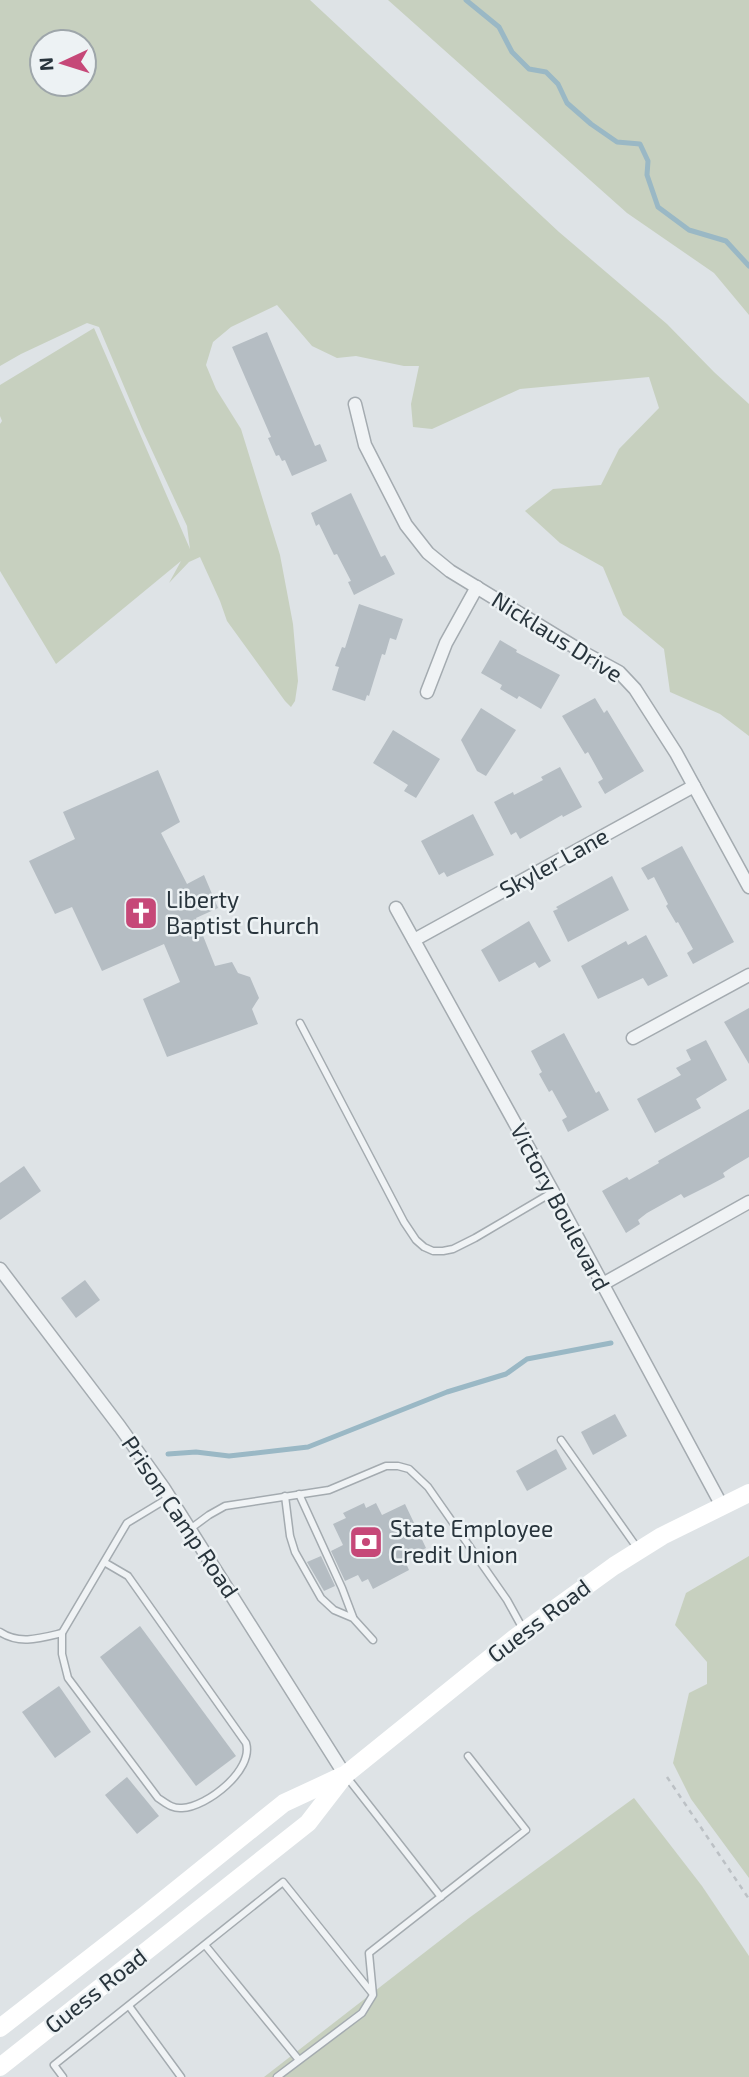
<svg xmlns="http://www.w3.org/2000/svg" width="749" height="2077" viewBox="0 0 749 2077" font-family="'Exo 2',sans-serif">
<rect width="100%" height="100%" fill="#dee3e6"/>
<!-- green -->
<g fill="#c7d0bf" fill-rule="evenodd">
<path d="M0,0H310L559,232L667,324L714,372L749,404V736L720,714L670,692L664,649L623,615L603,567L560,543L525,511L553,489L601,485L619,449L659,408L649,377L520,389L432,429L413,427L411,404L419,366H404L356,356L337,358L312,346L277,305L231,327L213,342L206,365L216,389L241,429L280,555L293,624L298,681L295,701L291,707L285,701L227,621L220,601L200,557L189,562L169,583L181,561L56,664L0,571V424L2,421L0,416V385L94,328L190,549L187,526L142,429L99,327L87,323L21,354L0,366ZM42,42H84V84H42Z"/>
<path d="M388,0H749V315L714,273L627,213Z"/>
<path d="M749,1556V1878L691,1799L673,1763L689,1693L707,1684V1662L675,1625L686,1593Z"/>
<path d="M634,1798L702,1886L749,1956V2077H264L469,1918Z"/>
</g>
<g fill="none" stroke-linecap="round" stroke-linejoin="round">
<!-- stream -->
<g stroke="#9ab8c5" stroke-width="5">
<path d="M466,0L499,27L512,52L529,69L546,72L558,84L567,103L591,124L617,142L640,144L648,161L647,175L658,207L689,230L726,241L749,266"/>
<path d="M168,1454L196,1452L229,1456L308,1447L447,1392L506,1374L527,1359L611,1343"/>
</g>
</g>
<!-- building -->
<g fill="#b5bdc3">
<path d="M267,332L315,446L320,444L327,461L292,476L285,460L282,461L279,455L276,456L268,438L271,437L232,347Z"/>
<path d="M351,493L381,557L385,555L395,574L354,595L348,582L351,581L337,554L334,555L319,524L316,526L311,513Z"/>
<path d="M359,604L403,619L396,640L390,638L385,655L382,654L369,696L367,695L365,701L332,690L339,667L335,666L342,647L345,648Z"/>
<path d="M500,640L517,650L516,652L560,675L541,709L519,696L517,699L500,689L502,685L481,673Z"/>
<path d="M595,698L604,713L607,710L644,771L605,794L598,782L603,779L588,752L585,754L562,716Z"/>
<path d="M481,708L516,730L486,776L477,771L461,740Z"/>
<path d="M393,730L440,759L416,798L404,791L408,785L373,763Z"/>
<path d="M560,767L582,807L563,817L562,815L520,839L516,832L511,835L494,802L513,792L514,795L543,780L541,777Z"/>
<path d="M158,770L180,822L161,833L187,884L204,875L218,908L196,918L215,966L232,962L238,973L250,977L259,998L252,1009L258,1024L167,1057L143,999L180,982L164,944L102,971L72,907L55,914L29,861L75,839L63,812Z"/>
<path d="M473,814L494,855L447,877L444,872L439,875L421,841Z"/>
<path d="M682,846L734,942L693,964L687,953L693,949L678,922L676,923L666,906L668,904L654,877L648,880L641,868Z"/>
<path d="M612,876L629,910L568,942L553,911L558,909L556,907Z"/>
<path d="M529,921L551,961L539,968L535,962L499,982L481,950Z"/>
<path d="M646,935L668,976L648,986L643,978L598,999L581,966L626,941L628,945Z"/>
<path d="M749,1008V1064L724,1022Z"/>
<path d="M564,1033L596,1093L599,1091L609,1110L568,1132L562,1120L567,1117L552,1090L549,1092L539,1074L542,1072L531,1051Z"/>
<path d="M706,1040L727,1080L696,1099L701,1108L655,1133L637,1099L681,1075L676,1068L691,1060L686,1050Z"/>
<path d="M749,1109V1157L732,1167L723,1173L725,1177L710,1185L684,1198L681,1194L647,1213L638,1220L640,1224L626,1233L602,1191L627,1177L629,1180L659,1163L658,1161Z"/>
<path d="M24,1166L41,1191L0,1220V1183Z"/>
<path d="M85,1280L100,1300L76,1318L61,1298Z"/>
<path d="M615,1414L627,1436L593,1455L581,1432Z"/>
<path d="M556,1449L567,1469L527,1491L516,1471Z"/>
<path d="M364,1503L366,1508L376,1503L382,1515L405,1504L426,1548L404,1559L409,1570L373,1589L368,1579L362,1582L358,1575L345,1581L331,1551L343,1545L333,1524L346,1518L343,1513Z"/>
<path d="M321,1556L335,1586L324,1591L307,1562Z"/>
<path d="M140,1626L236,1756L196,1786L100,1657Z"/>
<path d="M59,1686L91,1732L55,1758L22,1712Z"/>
<path d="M127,1777L159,1816L137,1834L105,1795Z"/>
</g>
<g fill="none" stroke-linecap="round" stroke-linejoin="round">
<!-- service casing -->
<g stroke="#a4abb0" stroke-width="9">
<g id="service">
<path d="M300,1023L404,1222L416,1240L424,1247L433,1251H443L453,1249L475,1238L553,1192"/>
<path d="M561,1440L638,1549"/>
<path d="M299,1494L342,1588L353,1617"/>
<path d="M285,1496L290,1536L295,1552L321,1598L334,1610L353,1618L373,1640"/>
<path d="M190,1529L209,1515L225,1506L329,1490L386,1466H398L409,1469L428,1487L507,1600L523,1629"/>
<path d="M104,1562L128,1576L246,1743C254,1770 207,1807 182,1808C172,1809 166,1803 158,1798L68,1678L62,1654V1633L127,1523L170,1497"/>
<path d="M0,1632C19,1645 41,1638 62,1633"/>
<path d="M346,1776L441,1897"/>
<path d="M205,1945L299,2060"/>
<path d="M129,2006L181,2077"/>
<path d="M63,2077L54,2065L283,1882L372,1993"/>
<path d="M277,2077L362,2013L373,1995L369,1953L526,1830L468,1756"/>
</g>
</g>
<!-- minor casing -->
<g stroke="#a4abb0" stroke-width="15">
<g id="minor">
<path d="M355,404L365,445L406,525L428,553L450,571L586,654L619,672L635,689L676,753L749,887"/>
<path d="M427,692L446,643L477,587"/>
<path d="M396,908L553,1192L722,1506"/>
<path d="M414,940L694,786"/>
<path d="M633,1038L749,975"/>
<path d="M0,1269L120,1427L163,1487L345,1775"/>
<path d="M601,1285L749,1202"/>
</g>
</g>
<!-- path -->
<path stroke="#bcc1c5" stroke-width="2.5" stroke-dasharray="5 5" stroke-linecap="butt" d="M667,1777L749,1899"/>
<!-- service -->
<use href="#service" stroke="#f0f3f5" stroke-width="6"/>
<!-- minor -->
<use href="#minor" stroke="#f0f3f5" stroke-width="12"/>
<!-- secondary -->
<g stroke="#fff" stroke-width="18">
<path d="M0,2028L145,1915L284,1803L342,1776"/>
<path d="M0,2067L308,1823L345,1775L516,1637L614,1566L662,1536L749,1493"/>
</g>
</g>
<!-- icons -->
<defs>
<g id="church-square" transform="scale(1.75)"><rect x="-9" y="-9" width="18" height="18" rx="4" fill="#c64878" stroke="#edf2f4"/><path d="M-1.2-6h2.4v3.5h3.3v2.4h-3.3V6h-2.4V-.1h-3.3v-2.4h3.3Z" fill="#fff"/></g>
<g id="bank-square" transform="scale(1.75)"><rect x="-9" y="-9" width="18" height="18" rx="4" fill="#c64878" stroke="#edf2f4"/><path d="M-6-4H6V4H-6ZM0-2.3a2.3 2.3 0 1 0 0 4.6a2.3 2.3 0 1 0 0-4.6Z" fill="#fff"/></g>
</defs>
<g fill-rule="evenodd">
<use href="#church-square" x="141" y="913"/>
<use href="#bank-square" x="366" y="1542"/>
</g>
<g text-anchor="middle" stroke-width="5" stroke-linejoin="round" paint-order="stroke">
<!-- street labels -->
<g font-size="23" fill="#28343c" stroke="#edf2f4">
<text transform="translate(557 637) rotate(32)" y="8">Nicklaus Drive</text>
<text transform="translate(554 863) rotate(-29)" y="8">Skyler Lane</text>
<text transform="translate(560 1207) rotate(62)" y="8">Victory Boulevard</text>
<text transform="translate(180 1517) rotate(56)" y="8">Prison Camp Road</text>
<text transform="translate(539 1621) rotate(-37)" y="8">Guess Road</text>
<text transform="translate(96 1991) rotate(-38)" y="8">Guess Road</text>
</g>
<!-- poi labels -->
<g font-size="23" fill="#28343c" stroke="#edf2f4" text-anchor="start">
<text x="166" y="908">Liberty<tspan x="166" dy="26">Baptist Church</tspan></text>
<text x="390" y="1537">State Employee<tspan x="390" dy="26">Credit Union</tspan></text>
</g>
</g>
<!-- north arrow -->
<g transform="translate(63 63) rotate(266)"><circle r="33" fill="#edf2f4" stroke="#9ea6aa" stroke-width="2"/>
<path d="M0-5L12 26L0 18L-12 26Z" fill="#c64878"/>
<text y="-10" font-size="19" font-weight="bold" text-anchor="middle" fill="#28343c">N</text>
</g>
</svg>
